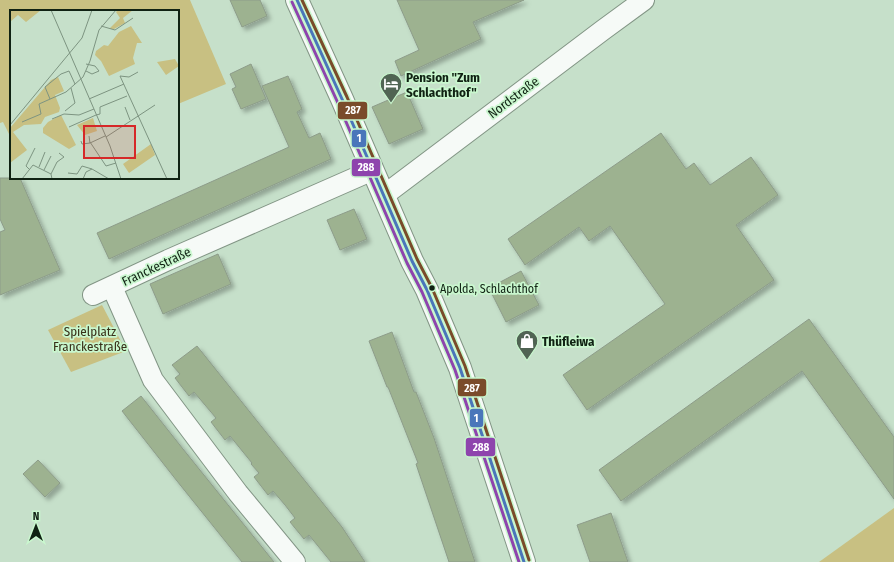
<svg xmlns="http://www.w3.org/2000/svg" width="894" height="562" viewBox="0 0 894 562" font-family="'Fira Sans Condensed',sans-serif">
<defs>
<filter id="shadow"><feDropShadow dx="3.5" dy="3.5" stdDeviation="2" flood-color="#0004"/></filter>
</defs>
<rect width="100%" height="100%" fill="#c6e0ca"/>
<!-- green -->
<g fill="#c8c082">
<path d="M0,0H190L226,84L178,104V11H11V138L3,122L0,123Z"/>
<path d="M102,305L126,351L71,372L48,330Z"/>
<path d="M894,508V562H819Z"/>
</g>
<!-- building -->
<g fill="#9db290" stroke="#8d9c8a" filter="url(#shadow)">
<path d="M230,0H260L267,16L242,27Z"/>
<path d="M397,0H524L473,22L481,39L401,76L395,61L419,50Z"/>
<path d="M251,64L266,99L241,109L232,89L236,87L230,74Z"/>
<path d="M288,76L302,109L297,112L309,138L320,133L331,159L109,259L97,233L289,147L262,86Z"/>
<path d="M407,92L423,129L389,144L372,107Z"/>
<path d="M661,133L686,169L694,163L710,185L751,157L778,195L736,225L774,280L587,410L563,375L665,304L610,226L589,241L579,227L525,265L508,239Z"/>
<path d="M0,178H20L60,270L0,295V232L5,230L0,219Z"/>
<path d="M354,209L367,239L340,250L327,220Z"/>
<path d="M218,254L231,284L163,314L150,284Z"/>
<path d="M521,271L539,305L506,322L489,288Z"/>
<path d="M809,319L894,437V499L802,371L621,501L599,470Z"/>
<path d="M392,332L414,392H416L434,438L475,562H449L416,464L418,463L388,387H387L369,341Z"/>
<path d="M197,346L342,527L365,562H331L309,535L304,539L290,522L295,518L285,505L273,491L268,495L254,477L259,473L251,464L252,463L230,436L225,440L211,422L216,418L194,392L189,396L175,378L180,374L172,365Z"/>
<path d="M141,396L183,449L274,562H242L177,481L122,411Z"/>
<path d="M38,460L60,483L45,497L23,474Z"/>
<path d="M611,513L628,562H590L577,525Z"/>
</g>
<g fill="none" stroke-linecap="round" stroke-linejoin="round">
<!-- minor casing -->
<g stroke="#829585" stroke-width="22">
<g id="minor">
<path d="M383,196L603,30L644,0"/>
<path d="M112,287L153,380L238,493L295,562"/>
<path d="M93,295L168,260L373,170"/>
</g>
</g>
<!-- tertiary casing -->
<g stroke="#829585" stroke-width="24">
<path id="tertiary" d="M297,0L342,99L412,261L427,290L460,368L524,562"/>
</g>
<!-- minor -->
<use href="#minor" stroke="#f6faf7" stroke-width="20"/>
<!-- tertiary -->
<use href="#tertiary" stroke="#f6faf7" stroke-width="22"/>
<!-- bus-1 casing -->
<g stroke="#c9f7ce" stroke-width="6">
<path id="bus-1" d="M297,0L342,99L412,261L427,290L460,368L524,562"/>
</g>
<!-- bus-2 casing -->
<g stroke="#c9f7ce" stroke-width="6">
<path id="bus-2" d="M292,2L337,101L407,263L422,292L455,370L519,562"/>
</g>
<!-- bus-3 casing -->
<g stroke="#c9f7ce" stroke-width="6">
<path id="bus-3" d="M302,0L347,97L417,259L432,288L465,366L529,560"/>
</g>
<!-- bus-1 -->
<use href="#bus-1" stroke="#4a76ba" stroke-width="3"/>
<!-- bus-2 -->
<use href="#bus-2" stroke="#8e44ad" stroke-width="3"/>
<!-- bus-3 -->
<use href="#bus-3" stroke="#7a4b2a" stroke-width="3"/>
</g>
<!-- icons -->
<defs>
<g id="hotel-pin" transform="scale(1.15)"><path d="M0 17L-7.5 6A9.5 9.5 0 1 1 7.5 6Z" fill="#506453" stroke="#c9f7ce"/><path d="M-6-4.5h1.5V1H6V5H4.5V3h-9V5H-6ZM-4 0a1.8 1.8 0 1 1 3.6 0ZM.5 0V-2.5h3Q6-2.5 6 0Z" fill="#fff"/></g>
<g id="shop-pin" transform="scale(1.15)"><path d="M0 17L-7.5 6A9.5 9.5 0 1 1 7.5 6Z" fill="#506453" stroke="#c9f7ce"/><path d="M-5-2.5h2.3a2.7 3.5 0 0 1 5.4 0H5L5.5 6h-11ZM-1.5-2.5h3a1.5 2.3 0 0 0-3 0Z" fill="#fff"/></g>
</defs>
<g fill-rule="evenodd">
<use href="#hotel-pin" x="391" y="84"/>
<use href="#shop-pin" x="527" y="341"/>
</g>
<!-- markers -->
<circle fill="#102213" stroke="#c9f7ce" stroke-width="1.5" cx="432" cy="288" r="3.5"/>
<g text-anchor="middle" stroke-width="3.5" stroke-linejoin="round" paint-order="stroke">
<!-- bus labels -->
<g font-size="12" fill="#102213" stroke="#c9f7ce" text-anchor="start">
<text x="440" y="293">Apolda, Schlachthof</text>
</g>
<!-- poi labels -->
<g font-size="13" font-weight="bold" fill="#102213" stroke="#c9f7ce" text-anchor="start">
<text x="406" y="82">Pension "Zum<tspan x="406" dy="15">Schlachthof"</tspan></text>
<text x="542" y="346">Thüfleiwa</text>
</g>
<!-- street labels -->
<g font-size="13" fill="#102213" stroke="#c9f7ce">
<text transform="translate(513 97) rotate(-37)" y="5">Nordstraße</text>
<text transform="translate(156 266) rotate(-25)" y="5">Franckestraße</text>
</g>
<!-- park labels -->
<g font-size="13" fill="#393019" stroke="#c9f7ce">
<text x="90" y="336">Spielplatz<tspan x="90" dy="15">Franckestraße</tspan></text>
</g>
</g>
<!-- overview -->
<g transform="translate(10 10)">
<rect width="169" height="169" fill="#c6e0ca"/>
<path d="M0,0H31L16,12L8,5L0,12ZM108,0H123L113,8L115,13L104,19H99L110,8L106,2ZM121,16L132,33H127L123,48L125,54L99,66L91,51L85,45L86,41L94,35L98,36L109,22ZM165,49L169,56L156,65L147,52ZM48,67L54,81L45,85L50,98L49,102L35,107L31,114L14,115L3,122L17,140L0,153V118L41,70ZM51,105L66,135L59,139L33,123V118L38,112ZM83,108L87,121L75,125L67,115ZM141,134L145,145L119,163L113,154Z" fill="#c8c082"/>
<path fill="none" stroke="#7d9481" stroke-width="1" d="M41,0L100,136L111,169M91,16L105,20L123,8M76,54L85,56L89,61L82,64L76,61M128,62L119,67L110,66L157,169M40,89L35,77L51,64L59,61L65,74M79,89L114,74M115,97L120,110M55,101L65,93L61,78M86,105L90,104V97L117,86M42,109L54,104L69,105L84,99M12,112L31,104L29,94L56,82L73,67L80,51L89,20L106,0M0,115L72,28L82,0M59,117L86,105M96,127L145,95M71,131L72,134L80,133L79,126M80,132L96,156L106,153M80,133L95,126M29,157L35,142M19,159L16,156L25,138M34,160L41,146M58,163L67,164L72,156L82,159M12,169L23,155L41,164M42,169L41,164L47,152L54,147L49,143M73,169L76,162L82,159L99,169"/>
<path fill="#d62828" fill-opacity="0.15" stroke="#d62828" stroke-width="2" d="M74,116H125V148H74Z"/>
<rect width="169" height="169" fill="none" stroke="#102213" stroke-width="2"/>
</g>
<g stroke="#c9f7ce" stroke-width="1.5">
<rect x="337" y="101" width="31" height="19" rx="4" fill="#7a4b2a"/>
<rect x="351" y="129" width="16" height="19" rx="4" fill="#4a76ba"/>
<rect x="351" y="158" width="30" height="19" rx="4" fill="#8e44ad"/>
<rect x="457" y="378" width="30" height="19" rx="4" fill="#7a4b2a"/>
<rect x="469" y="408" width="15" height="20" rx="4" fill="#4a76ba"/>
<rect x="465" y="437" width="31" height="20" rx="4" fill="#8e44ad"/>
</g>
<g font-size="11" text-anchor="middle" font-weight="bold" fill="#fff">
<text x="353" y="114">287</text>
<text x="359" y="142">1</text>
<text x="366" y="171">288</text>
<text x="472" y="392">287</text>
<text x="476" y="422">1</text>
<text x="481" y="451">288</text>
</g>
<!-- north arrow -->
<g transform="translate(36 526)" stroke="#c9f7ce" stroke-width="3" paint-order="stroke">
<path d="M0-3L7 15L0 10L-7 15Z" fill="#102213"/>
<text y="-6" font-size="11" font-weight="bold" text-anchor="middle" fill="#102213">N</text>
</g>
</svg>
